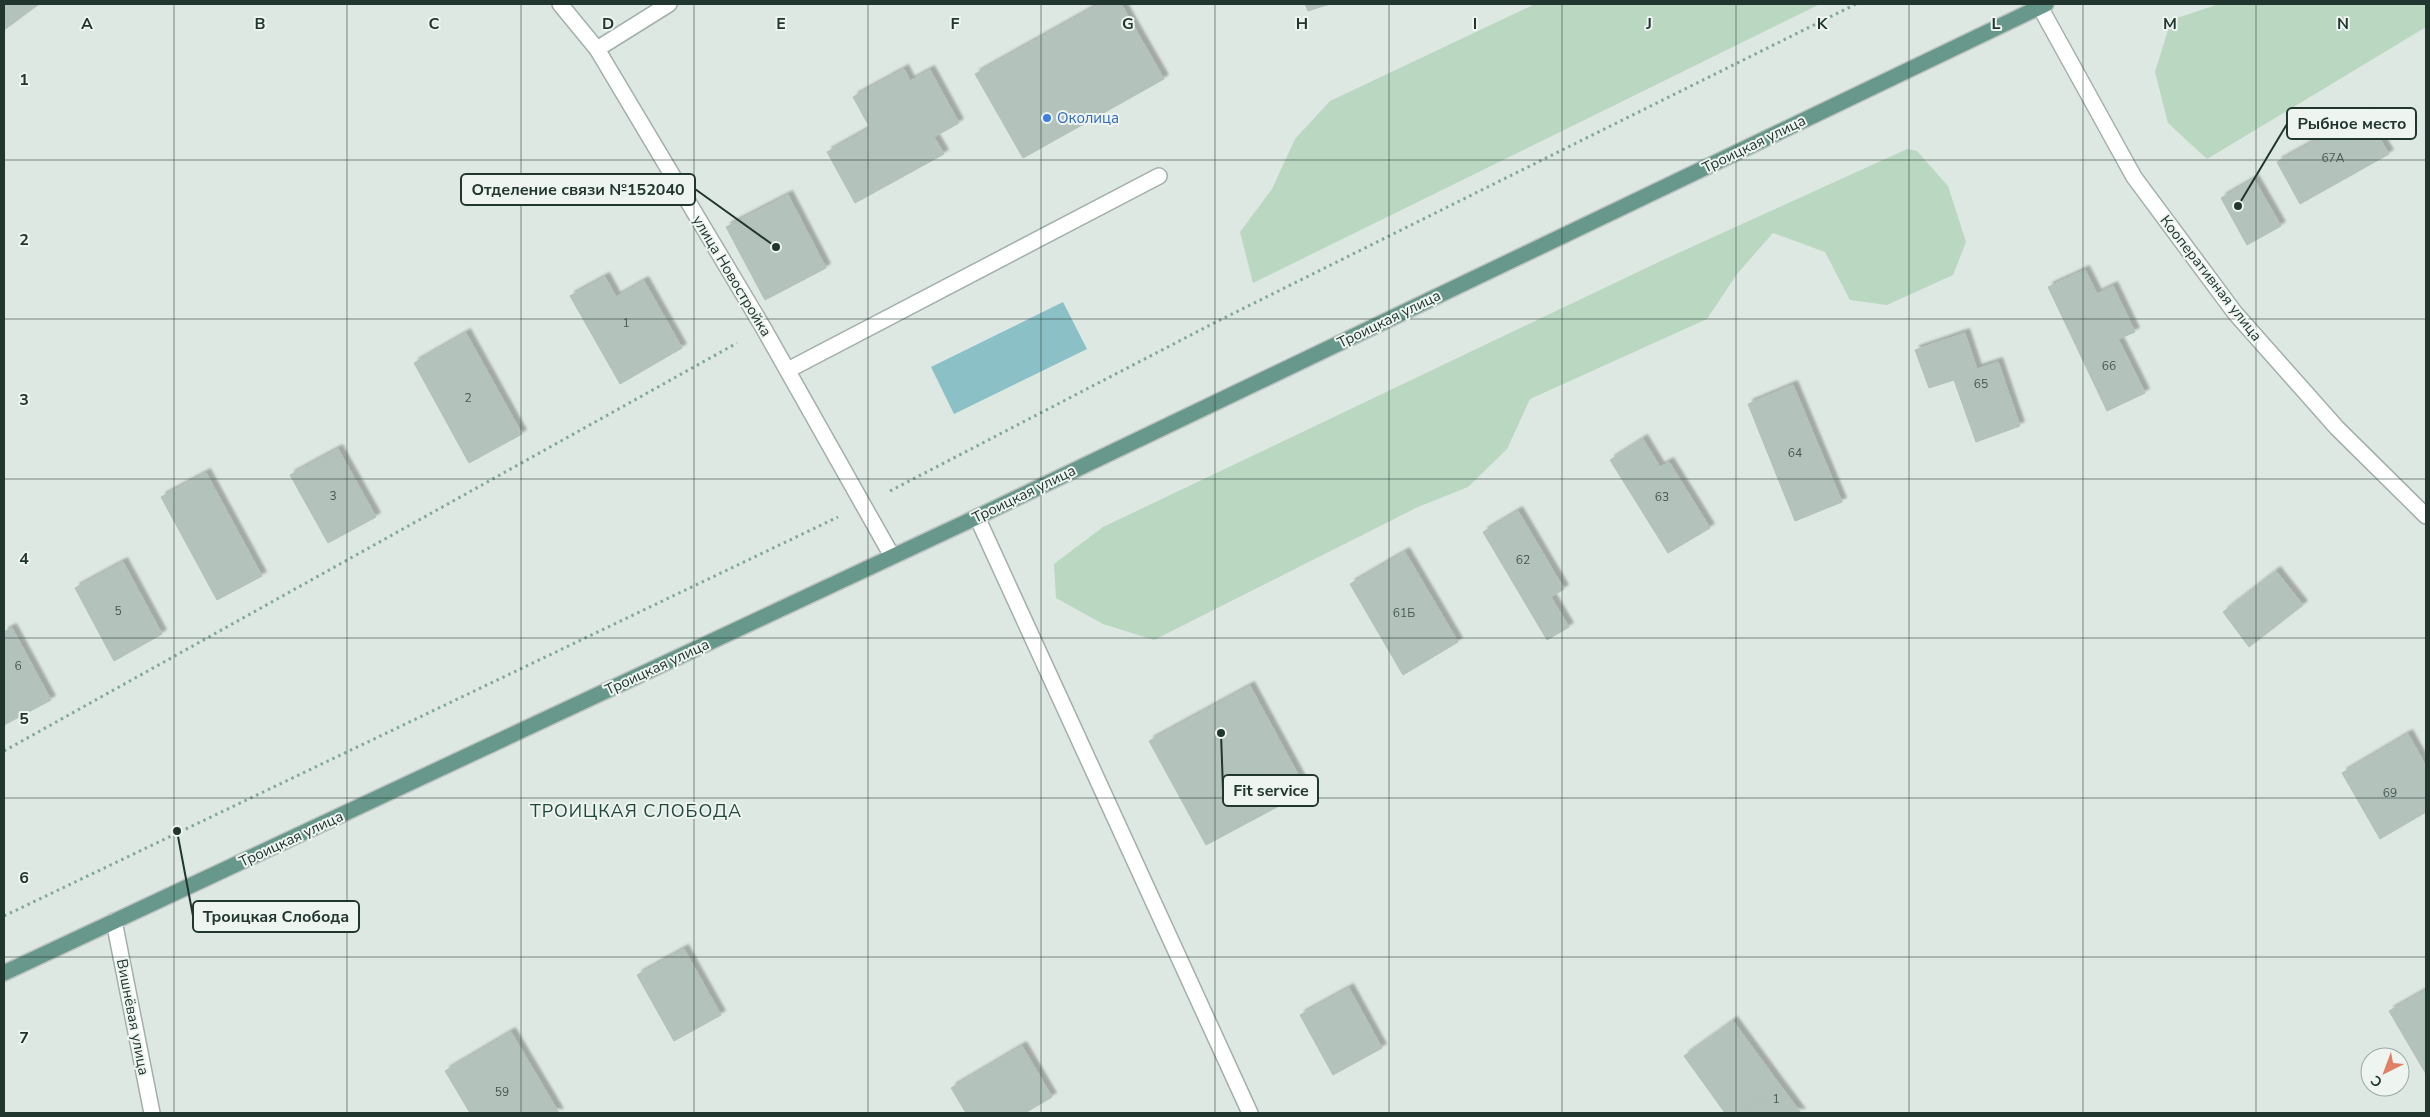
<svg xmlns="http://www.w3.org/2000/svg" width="2430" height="1117" viewBox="0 0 2430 1117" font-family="'Nunito Sans',sans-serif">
<defs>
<filter id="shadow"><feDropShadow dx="4.5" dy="-4.5" stdDeviation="1" flood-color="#0004"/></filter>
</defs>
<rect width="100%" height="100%" fill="#dee8e3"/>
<!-- green -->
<g fill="#b9d7c1">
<path d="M1535,4H1820L1253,283L1240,232L1272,189L1295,139L1330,101Z"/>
<path d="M2219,4H2426V27L2207,159L2168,123L2155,72L2171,20Z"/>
<path d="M1907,149L1917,151L1948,186L1966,242L1953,275L1887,305L1850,300L1825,252L1773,233L1737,274L1707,319L1530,399L1507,449L1468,487L1418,507L1154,640L1103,624L1056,598L1054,564L1103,527L1663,260Z"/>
</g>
<!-- water -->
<path fill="#8cc0c7" d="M1063,302L1087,349L954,414L931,367Z"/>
<!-- building -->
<g fill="#b4c2bc" stroke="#b2c0ba" filter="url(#shadow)">
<path d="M4,4H39L4,30Z"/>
<path d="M1100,4H1121L1164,79L1023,158L975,74Z"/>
<path d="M1305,4H1330L1308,11Z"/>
<path d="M904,69L910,81L930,70L959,123L934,137L944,154L855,203L827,152L870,128L853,97Z"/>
<path d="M2365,113L2389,154L2300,204L2277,162Z"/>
<path d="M2254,179L2281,226L2247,245L2221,198Z"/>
<path d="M788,195L826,268L765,300L726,227Z"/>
<path d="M2085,270L2097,294L2113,286L2135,332L2118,339L2145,393L2107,411L2048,287Z"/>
<path d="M605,277L616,297L644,281L682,348L620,384L570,296Z"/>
<path d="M466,333L522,434L469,463L414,363Z"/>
<path d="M1965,333L1977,369L1998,362L2020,426L1976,442L1954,380L1929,388L1915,350Z"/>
<path d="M1793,385L1842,502L1795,521L1748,404Z"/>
<path d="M1643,439L1660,467L1669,462L1710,528L1668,553L1610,460Z"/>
<path d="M338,449L376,517L328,543L290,475Z"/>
<path d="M206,473L262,576L217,600L161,497Z"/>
<path d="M1518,511L1564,589L1551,597L1569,627L1547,640L1483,532Z"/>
<path d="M1405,552L1458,642L1403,675L1350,584Z"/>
<path d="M123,562L162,634L114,661L75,588Z"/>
<path d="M2276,571L2303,605L2249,647L2223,612Z"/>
<path d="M12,628L51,700L4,725V632Z"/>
<path d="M1250,686L1307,791L1206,845L1149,741Z"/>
<path d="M2408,734L2426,766V812L2380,839L2342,773Z"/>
<path d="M684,949L721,1015L674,1041L637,975Z"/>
<path d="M1349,988L1382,1048L1333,1075L1300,1015Z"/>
<path d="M2426,990V1074L2389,1011Z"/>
<path d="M1733,1021L1780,1085L1742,1113H1725L1684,1056Z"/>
<path d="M511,1032L559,1113H470L445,1071Z"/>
<path d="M1022,1046L1052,1097L1025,1113H966L951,1088Z"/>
<path d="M1780,1085L1801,1113H1742Z"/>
</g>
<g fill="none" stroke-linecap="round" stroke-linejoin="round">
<!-- service casing -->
<g stroke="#a2afaa" stroke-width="18">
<path id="service" d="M788,370L1159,176"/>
</g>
<!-- minor casing -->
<g stroke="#a2afaa" stroke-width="18">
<g id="minor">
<path d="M560,4L597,49L764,329L892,556"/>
<path d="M597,49L669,4"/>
<path d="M977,517L1250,1113"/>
<path d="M114,921L152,1113"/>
</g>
</g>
<!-- tertiary casing -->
<g stroke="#a2afaa" stroke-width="18">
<path id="tertiary" d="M2040,7L2134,177L2235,313L2337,428L2426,516"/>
</g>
<!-- primary casing -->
<g stroke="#bdc3c1" stroke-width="18">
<path id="primary" d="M4,973L977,517L2046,4"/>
</g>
<!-- path -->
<g stroke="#83a89b" stroke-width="3" stroke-dasharray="2.5 4" stroke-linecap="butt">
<path d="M890,491L1214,323L1856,4"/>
<path d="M4,751L737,343"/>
<path d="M4,916L838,517"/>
</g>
<!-- service -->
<use href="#service" stroke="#fff" stroke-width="15"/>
<!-- minor -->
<use href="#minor" stroke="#fff" stroke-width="15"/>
<!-- tertiary -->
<use href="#tertiary" stroke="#fff" stroke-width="15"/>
<!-- primary -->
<use href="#primary" stroke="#68988b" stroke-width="15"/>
</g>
<!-- grid -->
<path fill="none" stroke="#223630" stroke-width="1" stroke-opacity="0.55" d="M174,4V1113M347,4V1113M521,4V1113M694,4V1113M868,4V1113M1041,4V1113M1215,4V1113M1389,4V1113M1562,4V1113M1736,4V1113M1909,4V1113M2083,4V1113M2256,4V1113M4,160H2426M4,319H2426M4,479H2426M4,638H2426M4,798H2426M4,957H2426"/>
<!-- markers -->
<circle fill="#3f7fe0" stroke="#eef5f1" stroke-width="2" cx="1047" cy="118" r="5"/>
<g text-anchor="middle" stroke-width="4" stroke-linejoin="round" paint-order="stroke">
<!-- number labels -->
<g font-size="12" fill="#465953">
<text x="2333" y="162">67А</text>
<text x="626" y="327">1</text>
<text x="2109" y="370">66</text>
<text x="1981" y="388">65</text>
<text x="468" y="402">2</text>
<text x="1795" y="457">64</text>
<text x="333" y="500">3</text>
<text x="1662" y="501">63</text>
<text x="1523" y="564">62</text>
<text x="118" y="615">5</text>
<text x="1404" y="617">61Б</text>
<text x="18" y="670">6</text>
<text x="2390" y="797">69</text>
<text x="502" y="1096">59</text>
<text x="1776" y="1103">1</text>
</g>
<!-- shop labels -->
<g font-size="15" fill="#366cbe" stroke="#eef5f1" text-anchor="start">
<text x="1057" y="123">Околица</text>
</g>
<!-- street labels -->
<g font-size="15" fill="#223630" stroke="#eef5f1">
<text transform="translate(1754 144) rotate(-26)" y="5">Троицкая улица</text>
<text transform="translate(732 276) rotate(59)" y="5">улица Новостройка</text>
<text transform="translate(2211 278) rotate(52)" y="5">Кооперативная улица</text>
<text transform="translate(1389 319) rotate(-26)" y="5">Троицкая улица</text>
<text transform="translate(1024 494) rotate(-26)" y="5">Троицкая улица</text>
<text transform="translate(657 667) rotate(-25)" y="5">Троицкая улица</text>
<text transform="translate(291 839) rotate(-25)" y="5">Троицкая улица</text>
<text transform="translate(133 1017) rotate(79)" y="5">Вишнёвая улица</text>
</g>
<!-- quarter labels -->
<g font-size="18" letter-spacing="1" fill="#20453b" stroke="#eef5f1">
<text x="636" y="817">ТРОИЦКАЯ СЛОБОДА</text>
</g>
</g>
<g font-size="16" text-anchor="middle" font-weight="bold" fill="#223630" stroke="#eef5f1" stroke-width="4" stroke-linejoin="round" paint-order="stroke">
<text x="87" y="29">A</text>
<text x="260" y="29">B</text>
<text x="434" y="29">C</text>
<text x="608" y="29">D</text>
<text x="781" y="29">E</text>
<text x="955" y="29">F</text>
<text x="1128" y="29">G</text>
<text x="1302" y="29">H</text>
<text x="1475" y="29">I</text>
<text x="1649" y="29">J</text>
<text x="1822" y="29">K</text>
<text x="1996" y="29">L</text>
<text x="2170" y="29">M</text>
<text x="2343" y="29">N</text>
<text x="24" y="85">1</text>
<text x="24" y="245">2</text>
<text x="24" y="405">3</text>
<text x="24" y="564">4</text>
<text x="24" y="724">5</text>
<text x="24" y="883">6</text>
<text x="24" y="1043">7</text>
</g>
<!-- callouts -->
<path fill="none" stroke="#223630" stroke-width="2" d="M2238 206L2287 124M776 247L695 189M1221 733L1223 790M177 831L193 916"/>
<g fill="#223630" stroke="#eef5f1" stroke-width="2">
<circle cx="2238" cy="206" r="5"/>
<circle cx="776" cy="247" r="5"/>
<circle cx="1221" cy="733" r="5"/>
<circle cx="177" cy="831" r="5"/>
</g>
<g fill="#eef5f1" stroke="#223630" stroke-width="2">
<rect x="2287" y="108" width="129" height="31" rx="5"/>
<rect x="461" y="174" width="234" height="31" rx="5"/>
<rect x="1223" y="775" width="95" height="31" rx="5"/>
<rect x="193" y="901" width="166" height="31" rx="5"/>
</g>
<g font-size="16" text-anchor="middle" font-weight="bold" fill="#223630">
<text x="2352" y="129">Рыбное место</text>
<text x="578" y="195">Отделение связи №152040</text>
<text x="1271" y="796">Fit service</text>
<text x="276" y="922">Троицкая Слобода</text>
</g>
<!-- border -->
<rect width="2430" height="1117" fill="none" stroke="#223630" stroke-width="10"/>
<!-- north arrow -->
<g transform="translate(2385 1072) rotate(222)"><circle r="24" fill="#eef5f1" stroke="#9ca9a4"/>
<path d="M0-4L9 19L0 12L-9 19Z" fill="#e17f64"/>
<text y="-8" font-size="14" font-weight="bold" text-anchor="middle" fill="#223630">С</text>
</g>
</svg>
